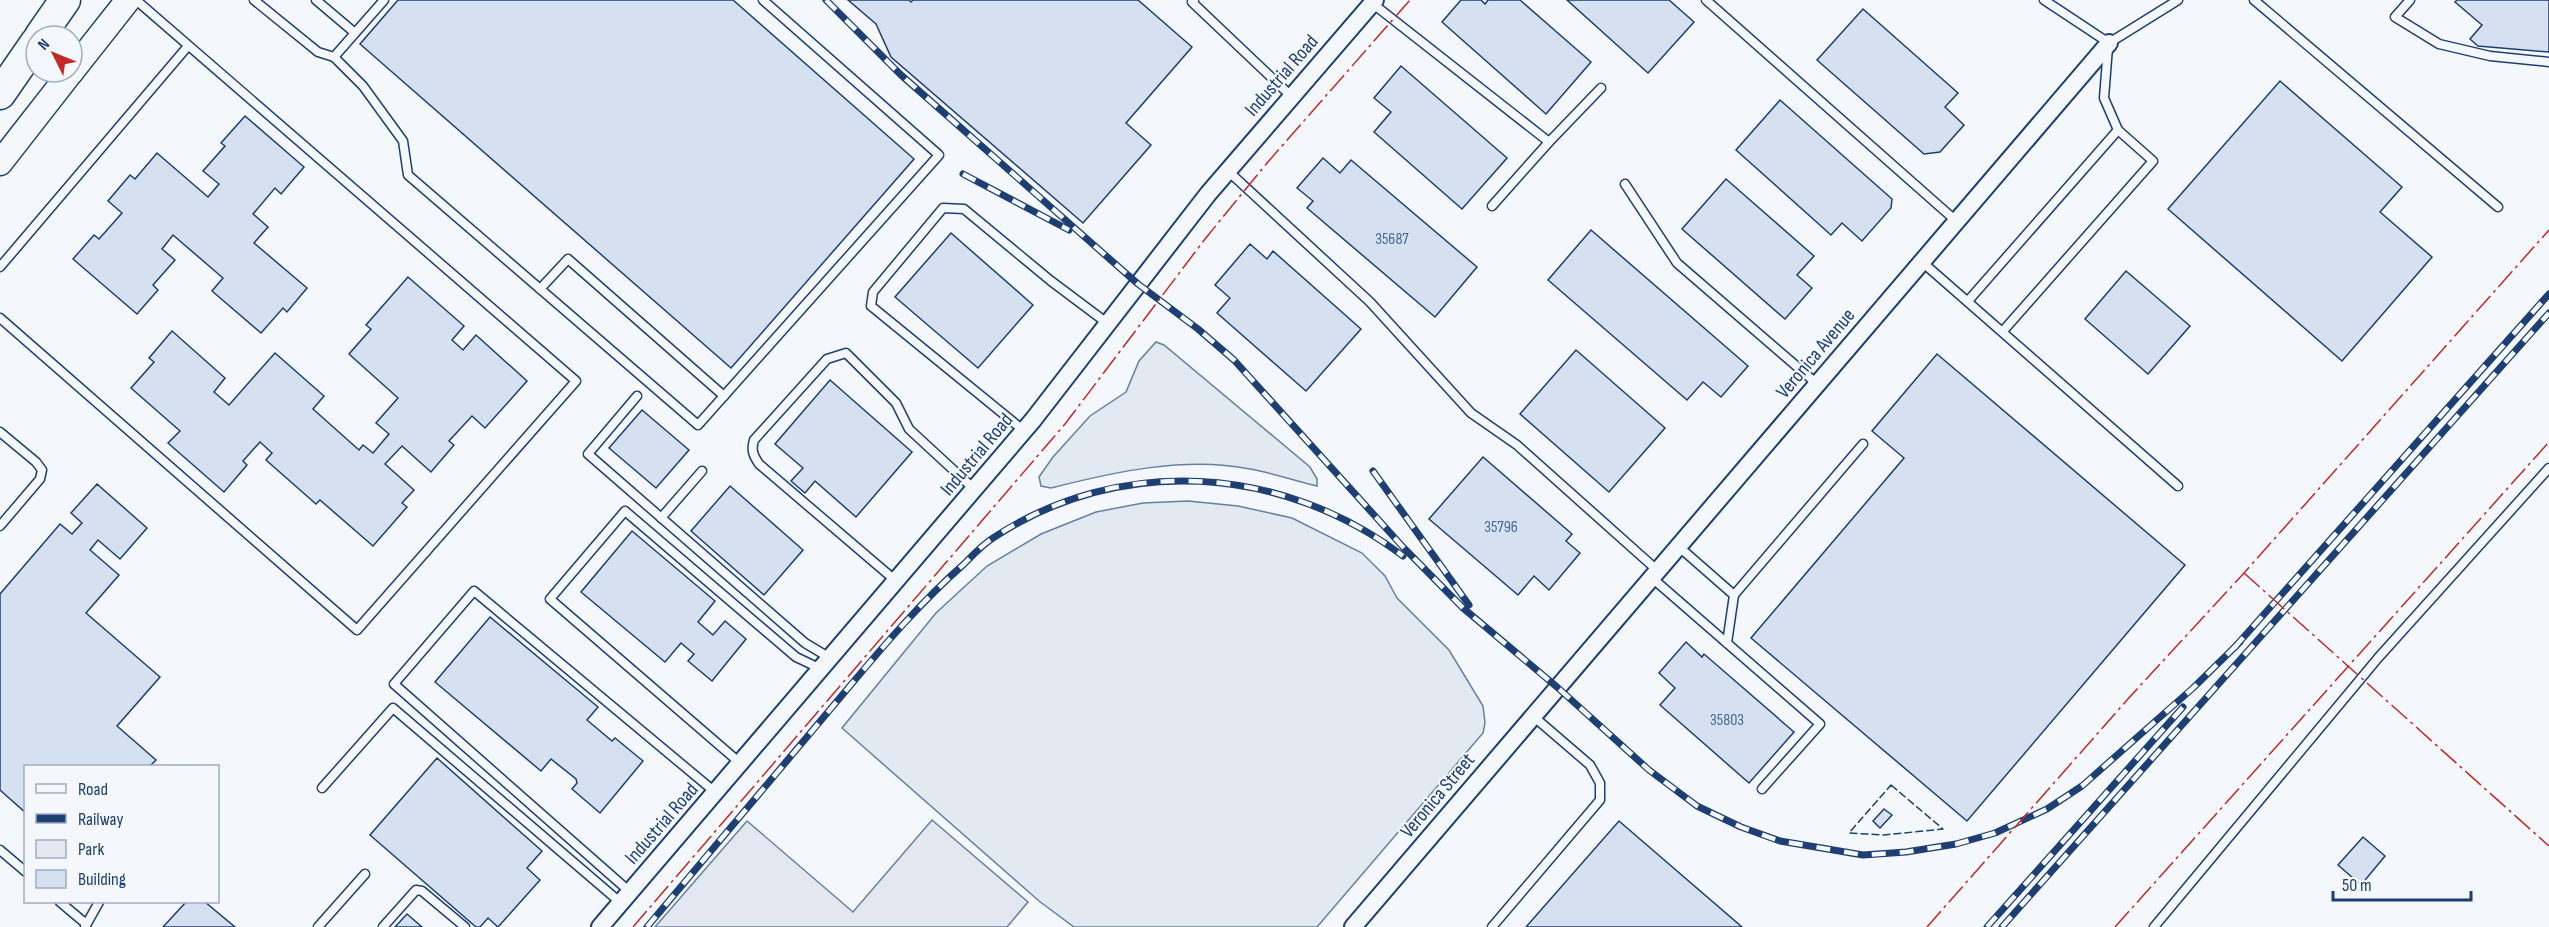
<svg xmlns="http://www.w3.org/2000/svg" width="2549" height="927" viewBox="0 0 2549 927" font-family="'Sofia Sans Condensed',sans-serif">
<rect width="100%" height="100%" fill="#f4f7fb"/>
<!-- green -->
<g fill="#e3e9f0" stroke="#687fa3" stroke-width="1.5">
<path d="M1156,342L1164,345L1310,467L1317,479V486C1295,481 1273,473 1250,469C1185,456 1114,472 1051,488L1041,486L1039,477L1053,457L1090,416L1126,392L1139,361Z"/>
<path d="M1188,501L1238,506L1292,518L1362,553L1385,576L1397,598L1449,650L1483,706L1485,723L1483,733L1317,927H1074L1039,901L842,728L936,613L987,566L1041,534L1096,512L1143,503Z"/>
</g>
<!-- parking -->
<path fill="#e3e8f0" stroke="#687fa3" stroke-width="1.5" d="M932,820L1028,902L1007,927H655L747,821L853,912Z"/>
<!-- building -->
<g fill="#d5e0f0" stroke="#1d3f73" stroke-width="1.5">
<path d="M398,0H733L914,159L731,368L360,44Z"/>
<path d="M848,0H909L911,2L913,0H1138L1192,47L1126,123L1151,145L1083,223L891,57L876,24Z"/>
<path d="M1461,0H1481L1485,4L1488,0H1520L1591,62L1546,114L1442,22Z"/>
<path d="M1567,0H1669L1694,22L1648,73Z"/>
<path d="M2457,0H2549V52L2478,46L2470,39L2482,25L2455,2Z"/>
<path d="M1863,9L1958,93L1945,107L1964,125L1940,152L1924,154L1817,60Z"/>
<path d="M1401,66L1507,158L1462,209L1374,132L1391,112L1374,98Z"/>
<path d="M2280,81L2402,187L2380,212L2432,257L2342,361L2168,209Z"/>
<path d="M1780,100L1892,199L1891,208L1862,241L1842,223L1831,235L1736,150Z"/>
<path d="M245,116L304,167L281,194L275,188L253,214L268,227L254,243L307,288L287,312L283,308L261,333L212,291L223,278L173,235L162,249L175,260L153,285L158,290L137,314L73,259L94,235L99,239L122,213L108,201L130,175L135,179L157,153L208,197L219,184L203,171L225,146L221,143Z"/>
<path d="M1323,158L1340,173L1351,160L1477,267L1435,317L1307,208L1313,201L1297,188Z"/>
<path d="M1726,179L1814,256L1797,275L1812,288L1785,319L1682,229Z"/>
<path d="M1591,230L1748,366L1721,397L1703,382L1687,400L1548,280Z"/>
<path d="M951,233L1033,305L978,368L895,297Z"/>
<path d="M1250,244L1267,259L1273,251L1361,329L1306,391L1217,313L1230,298L1215,285Z"/>
<path d="M2126,271L2190,326L2148,374L2085,319Z"/>
<path d="M408,277L464,326L452,340L463,350L476,335L527,381L485,428L472,416L449,441L454,445L431,472L402,446L385,464L414,490L402,503L407,507L373,546L320,500L316,504L266,460L272,453L260,442L243,461L247,465L224,492L168,443L180,431L131,388L154,362L149,358L172,331L225,378L214,392L229,405L275,353L324,396L313,409L359,450L363,445L373,453L389,434L376,423L398,398L349,354L371,329L366,325Z"/>
<path d="M1576,350L1665,428L1609,492L1520,414Z"/>
<path d="M1937,354L2185,565L1967,821L1751,638L1904,458L1872,431Z"/>
<path d="M830,380L912,452L856,517L815,481L805,493L791,481L803,468L775,444Z"/>
<path d="M642,410L689,450L656,488L609,448Z"/>
<path d="M1483,457L1572,534L1566,541L1580,553L1549,590L1534,576L1518,595L1429,519Z"/>
<path d="M97,484L147,528L120,559L98,540L90,550L119,575L86,613L160,677L117,726L156,760L150,766H26V813L0,790V594L60,524L72,534L82,523L71,513Z"/>
<path d="M730,486L803,550L764,595L691,531Z"/>
<path d="M632,531L715,601L698,622L713,635L725,621L746,639L712,681L688,661L694,654L681,643L665,662L581,592Z"/>
<path d="M490,617L598,707L587,720L612,741L615,738L643,761L600,813L572,789L577,783L576,779L551,759L541,771L435,682Z"/>
<path d="M1686,642L1702,657L1704,654L1794,732L1749,783L1660,705L1675,688L1659,673Z"/>
<path d="M437,758L542,851L527,868L540,880L498,927L488,918L480,927H476L370,835Z"/>
<path d="M1884,809L1892,815L1880,828L1873,821Z"/>
<path d="M1619,821L1742,927H1526Z"/>
<path d="M2363,837L2385,856L2361,885L2338,865Z"/>
<path d="M186,902H205L235,927H163Z"/>
<path d="M407,914L422,927H395Z"/>
</g>
<g fill="none" stroke-linecap="round" stroke-linejoin="round">
<!-- lane casing -->
<g stroke="#1d3f73" stroke-width="11">
<g id="lane">
<path d="M254,0L318,52L334,57L384,0"/>
<path d="M316,0L355,33"/>
<path d="M1194,0L1192,2L1291,96"/>
<path d="M1706,0L1955,220"/>
<path d="M2044,0L2109,43"/>
<path d="M2254,0L2498,207"/>
<path d="M2410,0L2395,17L2439,44L2490,56L2549,62"/>
<path d="M1372,3L1549,142L1492,206"/>
<path d="M2109,43L2178,0"/>
<path d="M2108,47L2104,98L2118,130"/>
<path d="M334,57L363,86L403,141L408,175L698,425L939,155L763,0"/>
<path d="M1549,142L1601,88"/>
<path d="M1228,171L1370,302L1471,413L1517,445L1657,570"/>
<path d="M1625,184L1677,263L1816,383"/>
<path d="M1921,261L2178,486"/>
<path d="M0,267L188,46"/>
<path d="M540,289L568,259L724,396"/>
<path d="M1968,301L2118,130L2153,161L2003,331"/>
<path d="M0,318L357,630L576,381L136,0"/>
<path d="M637,396L588,454L805,643L830,658"/>
<path d="M1023,430L871,306L873,292L943,208L964,209L1051,281L1107,323"/>
<path d="M0,432L36,462L42,470L40,479L0,526"/>
<path d="M661,518L702,471"/>
<path d="M1678,546L1734,595L1863,444"/>
<path d="M1651,577L1820,724L1762,789"/>
<path d="M896,581L759,464C753,455 751,450 754,440L827,359L846,353L896,403L909,429L974,489"/>
<path d="M1727,643L1734,595"/>
<path d="M740,763L550,599L625,511L796,657L821,669"/>
<path d="M322,788L393,708L621,903"/>
<path d="M0,850L26,872"/>
<path d="M630,892L394,684L474,591L715,792"/>
<path d="M60,902L85,923"/>
<path d="M85,927L99,902"/>
<path d="M318,927L365,874"/>
<path d="M383,927L416,890L422,891L465,927"/>
<path d="M1492,927L1600,800V783L1590,765L1533,716"/>
<path d="M2154,927L2378,658L2549,468"/>
</g>
</g>
<!-- street casing -->
<g stroke="#1d3f73" stroke-width="20">
<g id="street">
<path d="M600,927L1033,420L1208,194L1375,0"/>
<path d="M1353,927L2109,43"/>
</g>
</g>
<!-- secondary casing -->
<g stroke="#1d3f73" stroke-width="27">
<g id="secondary">
<path d="M72,71L128,0"/>
<path d="M0,163L71,72"/>
</g>
</g>
<!-- highway casing -->
<g stroke="#1d3f73" stroke-width="33">
<g id="highway">
<path d="M40,36L65,0"/>
<path d="M0,94L36,42"/>
</g>
</g>
<!-- lane -->
<use href="#lane" stroke="#f4f7fb" stroke-width="8"/>
<!-- street -->
<use href="#street" stroke="#f4f7fb" stroke-width="16"/>
<!-- secondary -->
<use href="#secondary" stroke="#f4f7fb" stroke-width="24"/>
<!-- highway -->
<use href="#highway" stroke="#f4f7fb" stroke-width="30"/>
<!-- rail casing -->
<g stroke="#1d3f73" stroke-width="7">
<g id="rail">
<path d="M826,0L901,75L1138,284L1198,329L1234,360L1403,547L1463,608L1557,687L1649,770L1697,806L1741,827L1780,841L1863,855L1906,852L1956,844L1995,833L2047,809L2082,786L2193,688L2240,642"/>
<path d="M963,174L1069,230"/>
<path d="M1373,471L1469,605"/>
<path d="M2234,648L2549,294"/>
<path d="M647,927C714,847 782,767 849,687C885,644 922,601 964,564C973,555 982,545 993,538C1120,454 1282,465 1403,556"/>
<path d="M1987,927L2183,707"/>
<path d="M2002,927L2549,313"/>
</g>
</g>
<!-- rail -->
<use href="#rail" stroke="#f4f7fb" stroke-width="4.5" stroke-dasharray="14" stroke-linecap="butt"/>
<!-- fence -->
<path stroke="#1d3f73" stroke-width="1.5" stroke-dasharray="8 3" stroke-linecap="butt" d="M1891,785L1943,829L1884,835L1849,833Z"/>
<!-- power -->
<g stroke="#c62828" stroke-width="1.5" stroke-dasharray="21 4.5 3 4.5" stroke-linecap="butt">
<path d="M2244,573L2549,846"/>
<path d="M633,927L1065,424L1205,239L1267,163L1410,0"/>
<path d="M1927,927L2127,700L2244,573L2549,230"/>
<path d="M2115,927L2549,442"/>
</g>
</g>
<g text-anchor="middle" stroke-width="4.5" stroke-linejoin="round" paint-order="stroke">
<!-- number labels -->
<g font-size="16" fill="#4b6792">
<text x="1392" y="244">35687</text>
<text x="1501" y="532">35796</text>
<text x="1727" y="725">35803</text>
</g>
<!-- street labels -->
<g font-size="20" fill="#1d3f73" stroke="#f4f7fb">
<text transform="translate(1281 75) rotate(-49)" y="7">Industrial Road</text>
<text transform="translate(1815 353) rotate(-50)" y="7">Veronica Avenue</text>
<text transform="translate(976 454) rotate(-50)" y="7">Industrial Road</text>
<text transform="translate(1437 795) rotate(-50)" y="7">Veronica Street</text>
<text transform="translate(661 823) rotate(-49)" y="7">Industrial Road</text>
</g>
</g>
<!-- legend -->
<rect x="24" y="765" width="195" height="138" fill="#f4f7fb" stroke="#9eadc5" stroke-width="1.5"/>
<rect x="36" y="784" width="30" height="9" fill="#f4f7fb" stroke="#9eadc5" stroke-width="1.5"/>
<text x="78" y="795" font-size="18" fill="#1d3f73">Road</text>
<rect x="36" y="814" width="30" height="9" fill="#1d3f73" stroke="#9eadc5" stroke-width="1.5"/>
<text x="78" y="825" font-size="18" fill="#1d3f73">Railway</text>
<rect x="36" y="840" width="30" height="18" fill="#e3e9f0" stroke="#9eadc5" stroke-width="1.5"/>
<text x="78" y="855" font-size="18" fill="#1d3f73">Park</text>
<rect x="36" y="870" width="30" height="18" fill="#d5e0f0" stroke="#9eadc5" stroke-width="1.5"/>
<text x="78" y="885" font-size="18" fill="#1d3f73">Building</text>
<!-- north arrow -->
<g transform="translate(54 54) rotate(313)"><circle r="28" fill="#f4f7fb" stroke="#9eadc5" stroke-width="1.5"/>
<path d="M0-4.5L10 22L0 15L-10 22Z" fill="#c62828"/>
<text y="-9" font-size="16" font-weight="bold" text-anchor="middle" fill="#1d3f73">N</text>
</g>
<!-- scale -->
<path d="M2333 891v9h138v-9" fill="none" stroke="#1d3f73" stroke-width="3"/>
<text x="2342" y="891" font-size="18" fill="#1d3f73" stroke="#f4f7fb" stroke-width="4.5" paint-order="stroke">50 m</text>
</svg>
